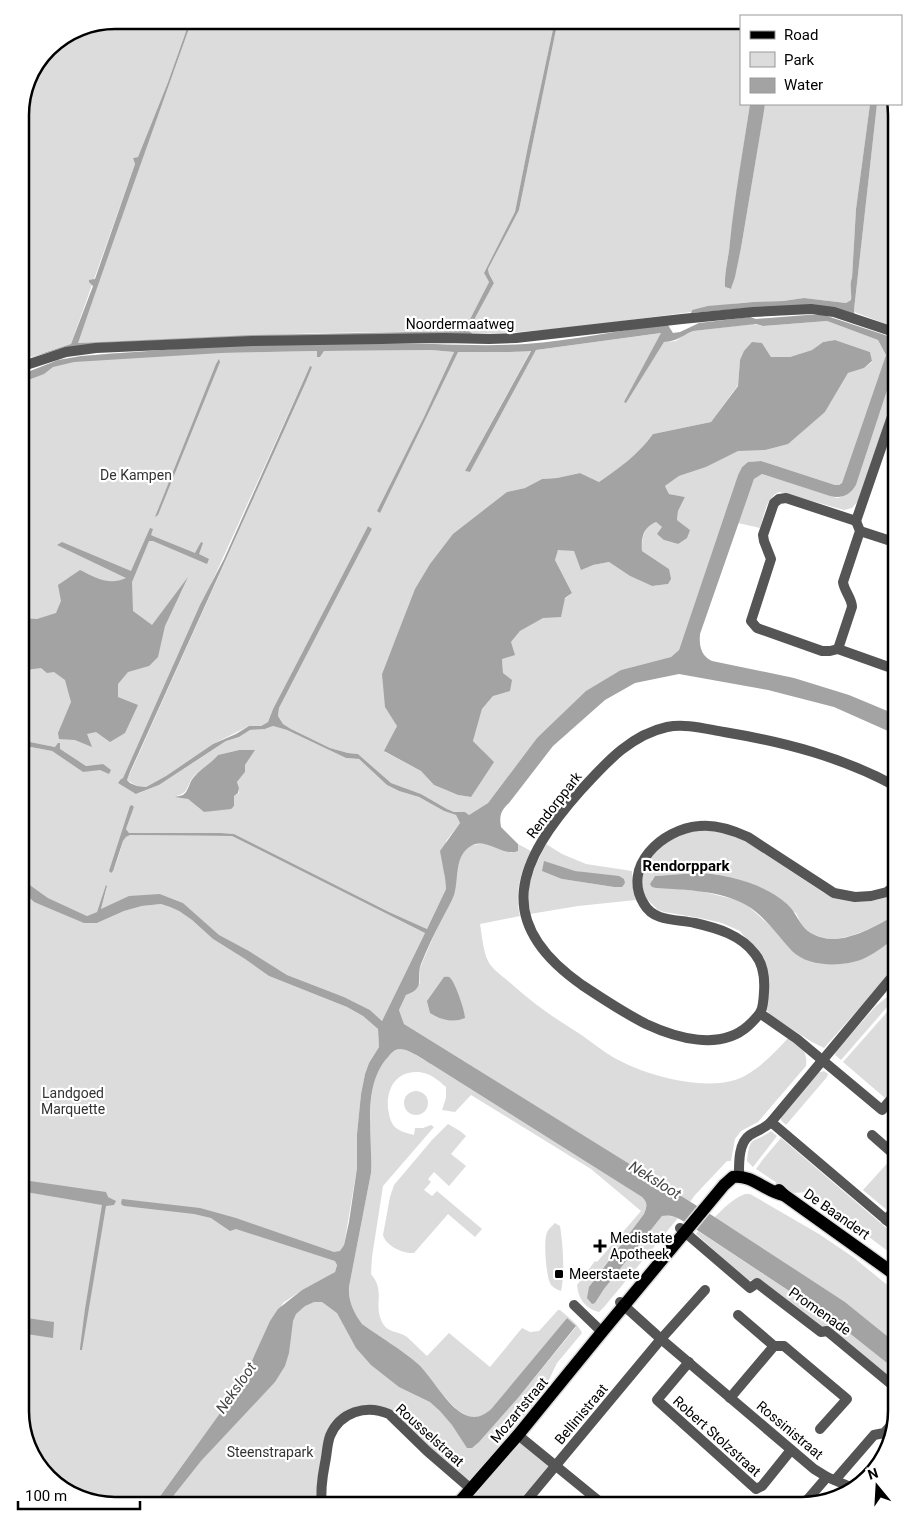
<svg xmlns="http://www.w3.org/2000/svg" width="917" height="1526" viewBox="0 0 917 1526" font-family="Roboto,sans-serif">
<rect width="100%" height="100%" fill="#fff"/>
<!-- green -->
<g fill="#dcdcdc" fill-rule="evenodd">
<path d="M115,20H190L168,82L138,157L133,158L135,164L71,344L20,360V109L48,48L79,27Z"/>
<path d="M192,20H555L528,146L515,213L484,273L489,282L464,331L318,333L77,343C115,235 154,128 192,20Z"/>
<path d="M558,20H741V104H750C743,150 736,195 730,241C729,256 724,272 725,287L730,289L732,287L741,248L765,104H870L856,209L852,278C849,285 852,292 851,300L846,303L804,298L783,301L740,303L692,310L691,312C618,321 545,333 471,334L468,331L494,283L489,274L488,269L519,210Z"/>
<path d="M877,104H894L897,115V328L854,312V310Z"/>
<path d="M827,321L878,340L886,355L842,483L839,485H835L761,461L748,462L742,467L738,475L679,650L671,657L621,670L537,738L488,803L469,815L465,812H454L447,809L421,794L391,783L358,754L348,753L330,748L291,729L283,724L278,716L279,708L372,529L368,526L273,709L268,722L261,726H249L213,744L166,776L146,787L137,786L127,780L305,384L310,366L123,778L121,779L137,794L159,785L226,741L239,737L250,730L265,729L273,726L287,730L346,758L359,759L387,785L399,791L419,797L444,811L456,815L460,823L446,841L444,868L446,889L427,929L389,912L234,834L221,833H129L126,829L134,807L132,805L114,871L123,841L126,837L130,835L232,836L425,933L382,1021L370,1010L344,997L287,975L249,951L218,935L183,903L160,894L101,909L107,887L97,912L87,916L48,898L20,878V745L52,751L83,772L103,764L86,766L55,747L20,740V375L86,356L113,353L149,352L221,353L317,351V357H320L324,351L431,350L454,352L380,513L458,351L510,352L531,350L465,471L470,472L536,350L662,333L625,402L664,342L676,341L684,335L693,331L753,324L763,326ZM835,340L870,352L872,362L864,368L848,373L825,412L765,450H738L706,467L679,476L665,486L669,494L685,497L678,511L677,520L690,530L678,544L664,540L662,527L656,522C643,528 642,537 642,551L669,569L668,584L652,586L630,576L609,562L593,565L574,551L558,549L555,560L572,593L543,617L520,631L511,642L502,659L503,673L493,696L482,709L473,741L483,751L471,797L458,795L434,785L421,771L385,752L397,726L382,674L396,639L507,492L525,488L542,479L557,478L580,473L599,482C618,469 639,454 653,434L711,422L738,385L740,360L762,343L771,357H790L812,350L823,342ZM239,750H254L245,765V772L237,782L239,788V793L234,796V806C224,810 214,810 204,812L188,799L176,796C190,793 186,785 194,776C202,768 212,764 218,755Z"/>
<path d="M897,360V389L881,437L858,501L852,508L844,510L780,492C766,496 764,516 760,528L738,523L754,479L762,474L837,498C846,496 851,493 856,485Z"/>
<path d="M707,828L738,836L824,893C848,903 874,905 897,892V914C872,928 833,952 806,929C801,925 799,919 796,913L716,874L665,875L655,876L652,880V887L700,891L737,900L748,906L774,929L830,964H843L865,958L897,936V963L879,986L824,1048L812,1042L770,1015L766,1009L752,944L743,935L740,931L722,923L700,918L664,912L658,910L643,895L641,875L653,850L682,833Z"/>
<path d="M480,844H489L511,853L518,851V844L531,851C521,871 514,894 520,916L480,924C482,935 483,951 488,961C493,971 507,979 515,987C536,1006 559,1021 583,1036C591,1042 599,1048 608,1054C639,1074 699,1091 735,1080C754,1074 775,1053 788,1038C800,1047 808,1049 806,1066L758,1122L741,1131L735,1139L731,1161H727L695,1195L690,1202L404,1024L399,1010L406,995L420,983L419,970L456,884C455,873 460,850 472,845C473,845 479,844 480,844Z"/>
<path d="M546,844L562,854L586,864L632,871V883L636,900L578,906L530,914C523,889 535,866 546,844ZM560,867L575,871L592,874L614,887L562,879Z"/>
<path d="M20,889L34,902L97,923L124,911L142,906L161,904L170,907L179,911L192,920L213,939L245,959L269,976L347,1007L363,1016L378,1029L379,1047L369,1063L365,1074L361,1094L357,1134V1168L344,1245L340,1252L335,1272L302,1290L283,1303L236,1391L153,1506H109L62,1490L30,1453L20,1411Z"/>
<path d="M887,997L894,999L841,1060L835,1055L836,1051L876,1006Z"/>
<path d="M896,1002L897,1085L885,1098L843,1062Z"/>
<path d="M399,1049H405L431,1064L642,1197C648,1203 647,1206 644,1214L593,1281L595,1303L604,1289L662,1216L666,1215L678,1218L604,1307L599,1312C585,1309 578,1298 577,1285L595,1261L597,1262L641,1211L591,1169L471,1095L455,1112L442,1110L446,1098V1087C438,1080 430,1073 419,1072C394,1070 384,1093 389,1114C390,1119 392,1125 396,1128C401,1132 407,1133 414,1135L415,1128H423L431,1125L434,1127L383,1186L372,1257L371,1274C386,1292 373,1304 382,1322C387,1333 399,1331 407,1337C414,1343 420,1350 427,1356L449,1333L490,1367L522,1328L530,1332L539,1331L558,1310H560C568,1317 578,1324 582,1333L557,1363L543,1392L471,1480L466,1479L425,1444L393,1412L341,1416C331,1445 314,1475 317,1506H160L170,1490L263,1374L281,1317L334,1288L350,1317L483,1437L518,1398L576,1327L567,1318L492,1408C474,1427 459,1413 445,1397L362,1324C354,1313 348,1301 349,1287L371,1173C372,1141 360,1062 399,1049Z"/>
<path d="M824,1071L828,1074L827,1077L786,1125L781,1120V1117L817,1073Z"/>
<circle cx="416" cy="1103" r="12"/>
<path d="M448,1124L460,1131L466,1136L451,1154L466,1166L449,1186L434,1172L428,1179L431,1182L424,1190L432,1196L437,1191L482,1229L475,1237L448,1214L414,1253C403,1254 386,1246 383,1235L390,1197L394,1185L432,1140Z"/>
<path d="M771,1131L777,1136L753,1167L747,1161C750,1134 752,1145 771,1131Z"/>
<path d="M781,1138L897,1237V1258L809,1192L792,1193L756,1169L764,1158Z"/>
<path d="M893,1157L897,1161V1200L888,1211L863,1190Z"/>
<path d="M745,1194H750L819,1234L853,1257L897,1293V1344L845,1302L714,1218C724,1208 732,1199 745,1194Z"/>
<path d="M555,1223L560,1226C563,1244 565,1274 561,1291C557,1290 554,1288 551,1285C546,1277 544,1245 546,1236C547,1230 551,1227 555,1223Z"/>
<path d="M698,1231L833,1320L897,1371V1385L756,1279L748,1281L696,1234Z"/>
<path d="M520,1442L551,1466L517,1506H466Z"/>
</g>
<!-- water -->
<g fill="#a3a3a3">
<path d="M190,20H192C154,128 115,235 78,343L252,335L464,331L489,282L484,273L515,212L528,146L555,20H558L519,210L488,269L489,274L494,283L468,331L472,333L471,335L60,349L25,359L71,344L93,286L89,282V280L95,279L135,164L133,158L138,157L168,82Z"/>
<path d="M750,104H765L764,111L741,248L735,277L731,289L725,287C724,272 729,257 730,241C735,195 743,150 750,104Z"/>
<path d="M870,104H877L854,310V313L858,316L760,307L691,313L692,310L708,306L754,302L783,301L804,298L846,303L851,300C852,292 849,285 852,278L856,209Z"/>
<path d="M807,315H824L897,339V360L856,485C850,495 842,499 830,496L762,474L754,479L700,634C699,646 701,656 712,661L794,678L849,695L897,715V735L834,707L768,690L679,674L635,683L605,700L553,746L509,803C501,810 499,816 501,827L518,844V851C503,858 484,834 468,848C454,860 459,880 454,895C451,903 446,911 442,919C434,934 427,949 421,964C415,979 427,987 406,995L399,1010L404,1024L710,1214L845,1302L897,1344V1371L833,1320L694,1228C684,1222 674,1213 662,1216L604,1289L595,1303L592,1304L587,1298L589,1287L644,1214C647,1206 648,1203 642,1197L431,1064C424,1060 407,1048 400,1049C395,1049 391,1053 388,1057C361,1086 373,1137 371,1173L349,1287C348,1301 354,1313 362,1324C380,1337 402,1350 418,1364C437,1381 462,1439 492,1408L567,1318L576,1326L518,1398L479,1442L472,1448H467L452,1425L440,1411L430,1402L399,1387L371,1365L356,1348L337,1313L322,1302H314L305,1306L296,1314L293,1321L289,1353L285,1366L275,1382L201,1461L174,1495L168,1506H153L236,1391L246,1374L270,1321L278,1309L302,1290L335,1272L337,1265L335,1261L236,1229L230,1231L211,1218L194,1214L124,1206L122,1205L121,1203L122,1199L200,1208L236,1218L334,1252L340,1251L344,1245L349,1222L357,1168V1134L361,1094L365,1074L369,1063L379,1047L378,1029L363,1016L347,1007L269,976L245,959L213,939L192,920L179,911L170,907L161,904L142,906L124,911L97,923H84L34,902L20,889V878L48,898L87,916L97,912L106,885L107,886L101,909L129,896L160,894L183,903L219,935L249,951L287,975L344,997L370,1010L382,1021L425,933L232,836L130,835L126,837L123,841L113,871L111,873L109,871L130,806L132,805L134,807L126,829L129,833H221L234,834L389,912L427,929L446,889L445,878L440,851L460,823L456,815L444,811L419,797L399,791L387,785L359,759L346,758L287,730L273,726L265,729L250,730L239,737L226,741L159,785L136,794L118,783L121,779L123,778L200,605L224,559L310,366L312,367L305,384L130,772L127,780L130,783L137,786L146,787L166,776L213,744L236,734L249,726H261L268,722L273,709L368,526L372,529L279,708L278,716L283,724L291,729L330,748L348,753L358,754L391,783L421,794L447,809L454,812H465L469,815L488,803L537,738L586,691L621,670L671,657L679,650L738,475L742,467L748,462L761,461L835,485H839L842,483L886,355L878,340L827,321L763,326L756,324L693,331C681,336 678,341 664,342L626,403L624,402L661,333L536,350L470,472L465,471L531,351L510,352H458L380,513L377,511L424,417L454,352L431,350L324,351L320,357H317V351L221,353L74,362L53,367L44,374L20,383V375L58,360L81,356C148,351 215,345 282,344C333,344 383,344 434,344C464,345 494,346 525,344C573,341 620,329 668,325L673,333L680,332L699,323L750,317L756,319Z"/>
<path d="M835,340L870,352L872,361L864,368L848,373L825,412L788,444L765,450L738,451L706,467L679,476L665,486L669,494L685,497L678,511L677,520L690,530L687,538L678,544L664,540L657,534L662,527L656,522C643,528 641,537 642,551L669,569L671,579L668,584L652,586L630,576L609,562L593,565L581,570L574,551L558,550L555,560L572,593L565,598L561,617L543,618L520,631L511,642L515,655L502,659L503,673L512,680L510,691L493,696L482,709L473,741L494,762L471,797L458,795L434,785L421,771L384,751L397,726L385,707L382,674L415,589L430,564L453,534L507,492L525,488L542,479L557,478L580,473L599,482C618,469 639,454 653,434L711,422L738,386L740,360L744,351L752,342L762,343L771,357H790L812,350L823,342Z"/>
<path d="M219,359L220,362L158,515L155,517L216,364Z"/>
<path d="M150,528L153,529L151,535L153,536L195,553L201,542L203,543L199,554L209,559L207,564L153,541H149L132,582L133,611L152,625L188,577L165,626L158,657L149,666L128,672L118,684V697L138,705L125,733L110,742L96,732L87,734L92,747L75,740L59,739L58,733L71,702L65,680L54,672L47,673L41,668L26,670L20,680V645L22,644L20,641V618L37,619L56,613L61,601L58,585L80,570C96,578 109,586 126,578L57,545L62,542L131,571Z"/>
<path d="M20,740L55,747L58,743H60V749L86,766L103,764L111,770L109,774L100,770L83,772L52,751L20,745Z"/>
<path d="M239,750H255L245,765V772L237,782L239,788L238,793L234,796V806L231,809L204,812L188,799L175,797C178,796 181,796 183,795C189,791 189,782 194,777C201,768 211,764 218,755Z"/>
<path d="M544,861L575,871L619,876L624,879L625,883L622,887H614L562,879L542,871Z"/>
<path d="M698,873C727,874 765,884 787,904C796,912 799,924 808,931C836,951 872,928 897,914V936C887,944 877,952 865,958C845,967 809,968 792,951C777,935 765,916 746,905C719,890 686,890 656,888L652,887L650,884L655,876Z"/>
<path d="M444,977C447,977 449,976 451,979C456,985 465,1011 465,1018C453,1023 441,1020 430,1013L427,1001Z"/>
<path d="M20,1178L30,1181L106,1192L108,1197L116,1201L114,1205L106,1206L82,1350H80V1348L85,1309L102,1205L20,1191Z"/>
<path d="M20,1317L54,1322L53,1338L20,1333Z"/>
</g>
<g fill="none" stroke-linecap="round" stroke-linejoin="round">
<!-- major casing -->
<g stroke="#dbdbdb" stroke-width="15">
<g id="major">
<path d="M779,1190L784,1195L897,1276"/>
<path d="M456,1506L518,1435L602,1332L724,1185L733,1177C752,1174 766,1192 784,1195"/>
</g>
</g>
<!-- minor -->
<g stroke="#555" stroke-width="10">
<path d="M20,367L66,352L96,348L252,341L445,338L489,339L516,338L682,319L753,312L811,309L834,312L897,333"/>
<path d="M860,531L897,543"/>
<path d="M838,649L852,607C852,598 844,591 843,582L860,531L856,521"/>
<path d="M897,670L838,649L830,651H822L757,628L751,621L771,559L764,541L763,535L774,503L779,499L786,498L856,521L897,402"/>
<path d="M897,884L887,892L871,896L855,897L834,893L748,837C733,830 716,824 699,826C662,829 621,867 644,904C654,922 677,919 695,923C717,928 741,935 755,954C764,965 765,978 764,992C763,1011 762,1013 748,1026C720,1051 676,1038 646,1024C624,1013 603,999 582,985C492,922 517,862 581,790C605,764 630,735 667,727C685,723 706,729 724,732C784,742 843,757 897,787"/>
<path d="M761,1014L797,1039L882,1110L897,1092"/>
<path d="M771,1122L897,1229"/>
<path d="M872,1135L897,1157"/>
<path d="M739,1177C739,1164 738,1143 750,1135C758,1130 764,1129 771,1122L897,971"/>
<path d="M886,1220L897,1207"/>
<path d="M680,1228L750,1288L757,1283L821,1332L827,1331L897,1389"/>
<path d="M705,1290L661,1339L814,1469L827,1477L853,1488"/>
<path d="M574,1305L602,1332"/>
<path d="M738,1315L774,1346H784L847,1399L820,1429"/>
<path d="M689,1362L657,1400L756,1489L762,1486L791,1450"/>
<path d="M730,1398L774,1346"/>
<path d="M518,1435L605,1506"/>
<path d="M835,1480L874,1435L884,1433L894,1422"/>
<path d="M322,1506C320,1491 322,1478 325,1463C327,1454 327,1444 330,1436C340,1412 366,1404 389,1414L427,1451L471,1489"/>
<path d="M522,1506L661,1339L620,1302"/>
<path d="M802,1506L827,1477"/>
</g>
<!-- major -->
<use href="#major" stroke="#000" stroke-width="12"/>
</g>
<!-- markers -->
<g fill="#000" stroke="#fff" stroke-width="2">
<path d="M597.5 1238.5h5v5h5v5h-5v5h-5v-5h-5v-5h5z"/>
<rect x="554" y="1269" width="10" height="10" rx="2.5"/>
</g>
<g text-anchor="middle" stroke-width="4.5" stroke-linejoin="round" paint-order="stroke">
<!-- street labels -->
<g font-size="14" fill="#000" stroke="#fff">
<text x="460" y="329">Noordermaatweg</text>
<text transform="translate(554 805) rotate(-52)" y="5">Rendorppark</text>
<text transform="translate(837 1214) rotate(35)" y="5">De Baandert</text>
<text transform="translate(820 1311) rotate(35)" y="5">Promenade</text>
<text transform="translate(519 1410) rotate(-50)" y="5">Mozartstraat</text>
<text transform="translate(581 1414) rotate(-50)" y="5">Bellinistraat</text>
<text transform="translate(790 1430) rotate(40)" y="5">Rossinistraat</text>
<text transform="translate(430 1435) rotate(42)" y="5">Rousselstraat</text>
<text transform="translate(717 1436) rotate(42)" y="5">Robert Stolzstraat</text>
</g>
<!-- park labels -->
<g font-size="14" fill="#333" stroke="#fff">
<text x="136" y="480">De Kampen</text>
<text x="73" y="1098">Landgoed<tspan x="73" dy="16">Marquette</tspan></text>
<text x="270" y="1457">Steenstrapark</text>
</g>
<!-- poi labels -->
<g font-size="14" fill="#000" stroke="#fff" text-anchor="start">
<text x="610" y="1243">Medistate<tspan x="610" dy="16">Apotheek</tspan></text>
<text x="569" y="1279">Meerstaete</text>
</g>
<!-- neighbourhood labels -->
<g font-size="15" font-weight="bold" fill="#000" stroke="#fff">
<text x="686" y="871">Rendorppark</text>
</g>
<!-- water labels -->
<g font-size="15" font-style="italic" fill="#444" stroke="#fff">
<text transform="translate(655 1180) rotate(32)" y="5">Neksloot</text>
<text transform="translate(236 1388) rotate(-55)" y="5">Neksloot</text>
</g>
</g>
<!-- crop -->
<path d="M0 0H917V1526H0ZM115 29H802A86 86 0 0 1 888 115V1411A86 86 0 0 1 802 1497H115A86 86 0 0 1 29 1411V115A86 86 0 0 1 115 29Z" fill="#fff" fill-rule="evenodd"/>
<path fill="none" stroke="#000" stroke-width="2.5" d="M115 29H802A86 86 0 0 1 888 115V1411A86 86 0 0 1 802 1497H115A86 86 0 0 1 29 1411V115A86 86 0 0 1 115 29Z"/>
<!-- legend -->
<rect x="740" y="15" width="162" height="90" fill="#ffffff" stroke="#999999"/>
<rect x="750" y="31" width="25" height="8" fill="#000000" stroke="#999999"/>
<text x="784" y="40" font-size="15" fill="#000000">Road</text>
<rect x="750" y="52" width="25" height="15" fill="#dcdcdc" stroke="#999999"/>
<text x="784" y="65" font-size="15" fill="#000000">Park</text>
<rect x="750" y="78" width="25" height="15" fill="#a3a3a3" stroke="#999999"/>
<text x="784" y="90" font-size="15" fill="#000000">Water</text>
<!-- north arrow -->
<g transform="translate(877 1486) rotate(342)" stroke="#ffffff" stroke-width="4" paint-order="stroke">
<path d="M0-4L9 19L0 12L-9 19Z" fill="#000000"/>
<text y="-8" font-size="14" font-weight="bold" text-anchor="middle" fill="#000000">N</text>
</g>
<!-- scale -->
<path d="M18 1501v8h122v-8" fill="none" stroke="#000000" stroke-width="2.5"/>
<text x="25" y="1501" font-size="15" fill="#000000" stroke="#ffffff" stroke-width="4" paint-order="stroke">100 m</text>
</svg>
